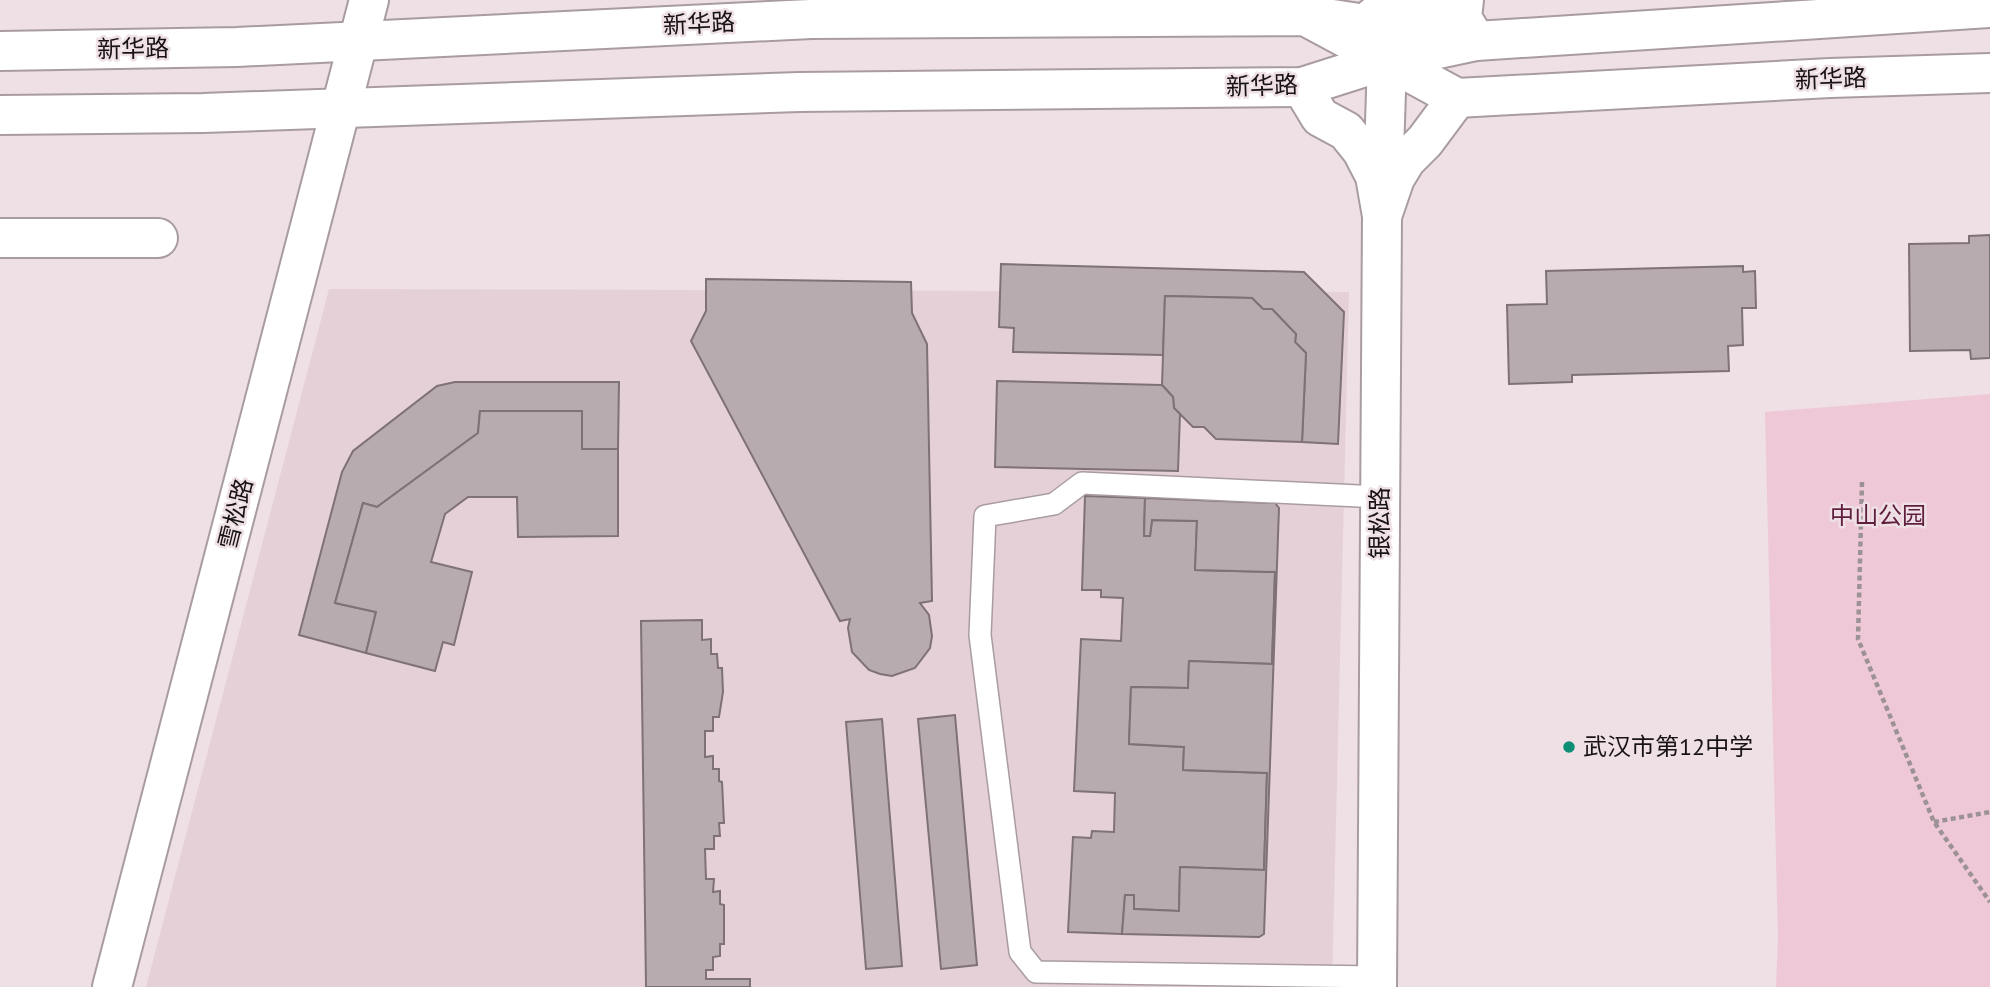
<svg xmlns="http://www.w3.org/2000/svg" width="1990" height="987" viewBox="0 0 1990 987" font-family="'PT Sans','Noto Sans SC',sans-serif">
<rect width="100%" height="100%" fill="#eee0e5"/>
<!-- built -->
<path fill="#e6d0d8" d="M329,289L1349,292L1332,987H146Z"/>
<!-- green -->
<path fill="#eec8d6" d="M1990,394V987H1776L1778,939L1765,412Z"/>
<!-- building -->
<g fill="#b8abb0" stroke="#7e7276" stroke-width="2">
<path d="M1990,235V358L1971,359L1970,350L1910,351L1909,244L1969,243V236Z"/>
<path d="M1001,264L1304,272L1344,312L1338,444L1302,442L1306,353L1295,342L1296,334L1272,309H1263L1252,298L1165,296L1163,355L1013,352L1014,328L999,327Z"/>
<path d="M1743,266V272L1755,271L1756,308H1742L1743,345L1728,346L1729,371L1572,375V382L1509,384L1507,305L1547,304L1546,271Z"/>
<path d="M706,279L911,282L912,313L927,344L932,601L920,603L929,615L932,636L930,648L915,668L892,676L880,674L869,670L852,652L848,628L850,619L840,621L691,341L706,311Z"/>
<path d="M1165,296L1252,298L1263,309H1272L1296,334L1295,342L1306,353L1302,442L1216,439L1204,427H1193L1174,408L1173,397L1162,385Z"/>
<path d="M997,381L1162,385L1173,397L1174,408L1180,414L1178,471L995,467Z"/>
<path d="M455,382H619L618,449H582V411H480L478,433L377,507L363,503L335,603L376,612L366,653L299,635L342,472L353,451L437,386Z"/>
<path d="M480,411H582V449H618V536L518,537L517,497H468L445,514L431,562L472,572L454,645L443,642L435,671L366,653L376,612L335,603L363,503L377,507L478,433Z"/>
<path d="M1085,496L1145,498L1144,536H1150L1152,520L1197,521L1195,570L1275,572L1272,664L1189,661L1188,688L1131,687L1129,744L1184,747L1183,770L1267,773L1264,870L1180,867L1179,911L1134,909V895H1125L1122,934L1068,932L1073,837L1091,838L1092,831L1114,832L1115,793L1074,791L1081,639L1121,641L1123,598L1101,597V590H1082Z"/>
<path d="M1145,498L1275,503L1279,508L1264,934L1259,937L1122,934L1125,895H1134V909L1179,911L1180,867L1264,870L1267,773L1183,770L1184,747L1129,744L1131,687L1188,688L1189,661L1272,664L1275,572L1195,570L1197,521L1152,520L1150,536H1144Z"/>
<path d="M702,620V640L711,639V654H717L718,668H722L723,692L719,717H713V731H705V757L713,756V769H719V781L722,782L724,823H719L720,836H714V849H705L706,879H714L713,892L720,891V904L724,905V944H720V956L713,957V970H706V979H750V987H646L641,621Z"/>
<path d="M955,715L977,965L941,969L918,719Z"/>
<path d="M882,719L902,966L866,969L846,722Z"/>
</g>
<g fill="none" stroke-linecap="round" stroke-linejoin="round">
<!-- lane casing -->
<g stroke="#a99ca1" stroke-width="24">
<path id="lane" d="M1378,977L1036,972L1020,952L980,635L985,516L1054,504L1082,483L1380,497"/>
</g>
<!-- street casing -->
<g stroke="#a99ca1" stroke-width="42">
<path id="street" d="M0,238H158"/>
</g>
<!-- secondary casing -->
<g stroke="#a99ca1" stroke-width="42">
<g id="secondary">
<path d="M1394,54L1456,0"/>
<path d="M112,987L369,0"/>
<path d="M1377,987L1382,216L1387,60L1412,0"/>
</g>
</g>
<!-- primary casing -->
<g stroke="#a99ca1" stroke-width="42">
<g id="primary">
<path d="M1464,0L1462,18L1476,41"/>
<path d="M1319,17L1365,24L1394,0"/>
<path d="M0,51L237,47L811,19L1305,16L1387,60L1476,41L1990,8"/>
<path d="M1302,87L1320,117L1346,131L1362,151L1375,176L1382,216L1395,178L1406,160L1425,141L1457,98"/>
<path d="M0,115L203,113L799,92L1302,87L1387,60L1457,98L1830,78L1990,73"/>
</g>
</g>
<!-- path -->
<g stroke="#9c9295" stroke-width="4.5" stroke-dasharray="5 3.5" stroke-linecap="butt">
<path d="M1862,482L1858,639L1934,822L1990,902"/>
<path d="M1934,822L1990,812"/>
</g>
<!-- lane -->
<use href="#lane" stroke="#fff" stroke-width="21"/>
<!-- street -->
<use href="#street" stroke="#fff" stroke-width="38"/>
<!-- secondary -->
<use href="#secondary" stroke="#fff" stroke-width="38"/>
<!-- primary -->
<use href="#primary" stroke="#fff" stroke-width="38"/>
</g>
<!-- markers -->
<circle fill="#0e8e74" stroke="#eee0e5" stroke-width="2.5" cx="1569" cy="747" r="7"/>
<g text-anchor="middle" stroke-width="5" stroke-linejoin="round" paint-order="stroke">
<!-- street labels -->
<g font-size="24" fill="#171214" stroke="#eee0e5">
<text transform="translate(699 24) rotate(-3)" y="8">新华路</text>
<text transform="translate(133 49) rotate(-1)" y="8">新华路</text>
<text transform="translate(1831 79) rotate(-2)" y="8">新华路</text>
<text transform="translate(1262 86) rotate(-2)" y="8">新华路</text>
<text transform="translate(236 514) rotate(-76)" y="8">雪松路</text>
<text transform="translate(1380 523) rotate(-90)" y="8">银松路</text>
</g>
<!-- park labels -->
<g font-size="24" fill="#5f1e3e" stroke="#eee0e5">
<text x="1878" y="524">中山公园</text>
</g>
<!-- poi labels -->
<g font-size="24" fill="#171214" stroke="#eee0e5" text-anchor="start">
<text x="1583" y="755">武汉市第12中学</text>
</g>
</g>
</svg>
